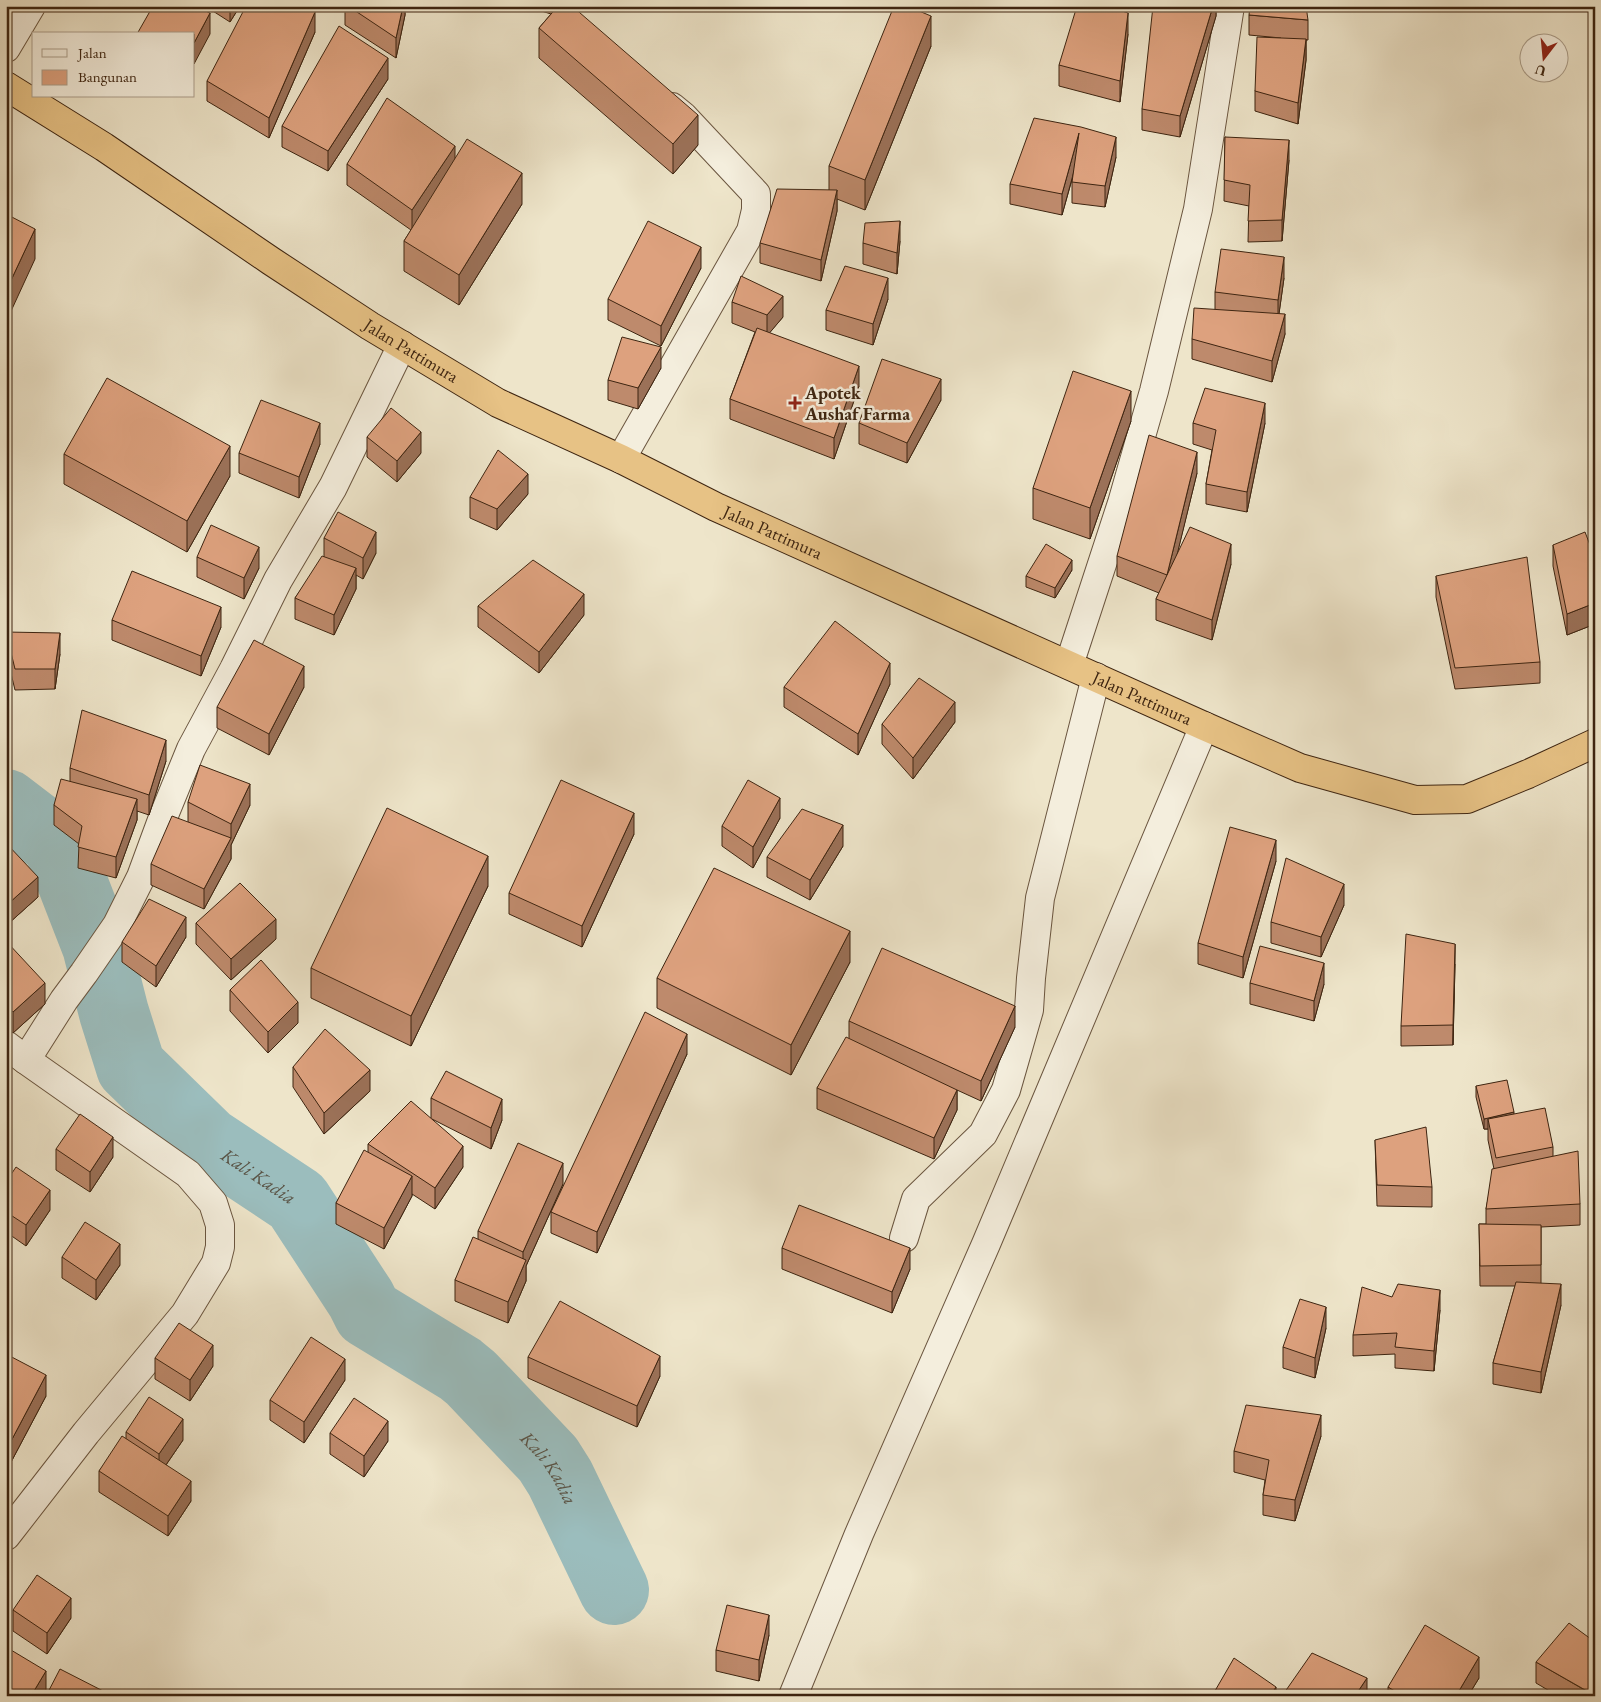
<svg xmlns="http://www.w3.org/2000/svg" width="1601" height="1702" viewBox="0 0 1601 1702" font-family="'EB Garamond',serif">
<rect width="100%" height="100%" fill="#eee5ca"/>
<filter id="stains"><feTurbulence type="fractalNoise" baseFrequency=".004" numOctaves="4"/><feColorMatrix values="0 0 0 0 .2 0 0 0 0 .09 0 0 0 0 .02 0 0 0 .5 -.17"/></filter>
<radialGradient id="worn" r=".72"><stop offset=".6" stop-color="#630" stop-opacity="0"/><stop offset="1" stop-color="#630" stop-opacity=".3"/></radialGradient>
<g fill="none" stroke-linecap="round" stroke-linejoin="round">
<!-- river -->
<path stroke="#9bbdbd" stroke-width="70" id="s1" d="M6,804L57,843L97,946L114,1013L131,1067L208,1142L297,1201L361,1299L368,1313L460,1369L471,1378L548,1459L560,1478L614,1590"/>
<!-- minor casing -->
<g stroke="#6a553f" stroke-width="30">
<g id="minor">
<path d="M6,48L31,6"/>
<path d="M621,459L751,231L756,210V194L683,116L672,107"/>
<path d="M1069,665L1122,503L1154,391L1198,209L1230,6"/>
<path d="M6,1045L26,1060L64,1000L84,973L117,925L141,877L162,820L191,749L234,669L278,580L333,487L402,345"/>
<path d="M904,1238L916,1199L983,1134L1006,1090L1029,1010L1031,978L1040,898L1096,677"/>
<path d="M6,1536L86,1433L185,1314L216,1263L220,1247V1225L213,1203L188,1174L26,1060"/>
<path d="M793,1696L859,1534L986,1244L1204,726"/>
</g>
</g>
<!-- highway casing -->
<g stroke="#3e2511" stroke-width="30">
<g id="highway">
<path id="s2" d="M6,86L104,147L271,261L370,326L498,403L621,459L716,507L1204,726L1300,768L1415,800L1467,799L1528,774L1595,743"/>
</g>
</g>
<!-- minor -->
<use href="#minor" stroke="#f4eedd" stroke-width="28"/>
<!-- highway -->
<use href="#highway" stroke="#e7c285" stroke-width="28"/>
</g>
<!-- wall -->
<g fill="#be8a6c" stroke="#3e2511">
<path d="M205,6H240L230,22Z"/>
<path d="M345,6H405V15L396,58L345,25Z"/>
<path d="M532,6H576L575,9L698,145L673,174L539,58V28L551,14L532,8Z"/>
<path d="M1216,6V16L1180,137L1142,130V109Z"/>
<path d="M1249,15L1308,20V40H1306V60L1298,124L1255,111V91L1281,38L1249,35Z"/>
<path d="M315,32L269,138L207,101V81Z"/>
<path d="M1128,34L1120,102L1059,86V65Z"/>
<path d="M931,46L865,210L837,199V211L821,281L760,263V243L829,190V166Z"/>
<path d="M388,79L328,171L282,147V126Z"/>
<path d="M1225,137L1289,160L1282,241L1248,242L1249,206L1224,201Z"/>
<path d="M1116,157L1105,207L1072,203V182L1073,176L1062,215L1010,204V184Z"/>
<path d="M455,159L522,204L459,305L404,271V241L411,230L347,185V164Z"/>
<path d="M900,241L897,274L863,264V243Z"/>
<path d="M701,268L661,346L608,320V299Z"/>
<path d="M1284,278L1279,313L1285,334L1272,382L1192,359V339L1215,310V292Z"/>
<path d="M888,299L873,345L826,330V310Z"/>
<path d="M732,302L783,317L769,333L859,386L834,459L730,419V399L755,332L732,323Z"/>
<path d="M661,368L638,409L608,400V380Z"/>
<path d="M941,400L907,463L859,444V423Z"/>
<path d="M1131,421L1090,539L1033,519V488Z"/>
<path d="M1193,423H1265L1247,512L1206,504V484L1212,450L1193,444Z"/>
<path d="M367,437L421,453L397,482L367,457Z"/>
<path d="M320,444L299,498L239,473V453Z"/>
<path d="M64,454L230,476L187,552L64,484Z"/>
<path d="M1197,473L1177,554L1231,564L1212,640L1156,620V599L1159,593L1117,576V556Z"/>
<path d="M528,494L497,530L470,518V497Z"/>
<path d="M324,538L376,553L363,579L356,575V589L334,635L295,619V598L324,557Z"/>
<path d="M1553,545L1595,558V624L1567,635L1553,566Z"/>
<path d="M197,557L259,568L244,599L197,577Z"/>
<path d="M1072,570L1055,598L1026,587V576Z"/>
<path d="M1436,576L1540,662V683L1455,689L1436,597Z"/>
<path d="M478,606L584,615L539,673L478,627Z"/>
<path d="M112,620L221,627L201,676L112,640Z"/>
<path d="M6,632L60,654L55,689L15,690L6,653Z"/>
<path d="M890,684L858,755L784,707V687Z"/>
<path d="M304,687L269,755L217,728V707Z"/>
<path d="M955,722L913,779L882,744V724Z"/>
<path d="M166,761L149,815L137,811V820L116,878L78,868L79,844L54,825V805L70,781V768Z"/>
<path d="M188,802L250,805L231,845V859L204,909L151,885V864L188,822Z"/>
<path d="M780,818L753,868L722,846V826Z"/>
<path d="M634,834L582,947L509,914V893Z"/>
<path d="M6,843L38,897L8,924L6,922Z"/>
<path d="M843,846L810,900L767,877V857Z"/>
<path d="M1276,861L1243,978L1198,964V943Z"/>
<path d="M488,886L411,1046L311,998V968Z"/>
<path d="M1344,905L1321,957L1271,943V922Z"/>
<path d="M196,923L276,939L231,980L196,944Z"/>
<path d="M186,937L156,987L122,962V942Z"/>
<path d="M6,941L45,1004L13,1033L6,1026Z"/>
<path d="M850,962L791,1075L657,1008V978Z"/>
<path d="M1455,964L1453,1045L1401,1046V1026Z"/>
<path d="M1250,983L1324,984L1314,1021L1250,1004Z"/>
<path d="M230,990L298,1023L268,1053L230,1011Z"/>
<path d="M849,1021L1015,1027L981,1101L957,1090V1110L934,1159L817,1109V1088L849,1038Z"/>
<path d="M687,1054L597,1253L551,1233V1212Z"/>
<path d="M293,1067L370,1091L324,1134L293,1087Z"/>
<path d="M1476,1086L1514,1114L1553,1147V1156L1580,1204V1225L1541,1227V1283L1561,1305L1541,1393L1493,1384V1363L1515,1286H1480L1479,1224H1486V1209L1494,1169L1488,1140V1129H1484L1476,1097Z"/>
<path d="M431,1098L502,1120L491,1149L432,1119L463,1167L435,1209L412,1194V1196L384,1249L336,1224V1203L368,1152V1144L431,1118Z"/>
<path d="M1375,1140L1432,1187V1207L1377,1206Z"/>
<path d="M56,1149L113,1157L90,1192L56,1170Z"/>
<path d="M6,1182L50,1210L26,1246L6,1232Z"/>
<path d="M563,1184L526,1266V1281L508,1323L455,1301V1280L478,1239V1231Z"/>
<path d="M782,1248L910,1269L892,1313L782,1269Z"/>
<path d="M62,1257L120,1265L96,1300L62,1278Z"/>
<path d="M1392,1297L1440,1310L1434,1371L1395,1368V1354L1353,1356V1335Z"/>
<path d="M1326,1328L1315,1378L1283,1368V1347Z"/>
<path d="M6,1354L46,1396L10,1464L6,1462Z"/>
<path d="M528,1357L660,1376L637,1427L528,1378Z"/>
<path d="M155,1358L213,1366L190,1401L155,1379Z"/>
<path d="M345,1380L304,1443L270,1420V1400Z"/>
<path d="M126,1432L183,1440L166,1465L191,1501L168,1536L99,1492V1471L126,1439Z"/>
<path d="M330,1433L388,1441L364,1477L330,1454Z"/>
<path d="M1321,1436L1295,1521L1263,1515V1495L1265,1480L1234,1472V1451Z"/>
<path d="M13,1610L71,1618L47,1654L13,1631Z"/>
<path d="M769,1635L759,1681L716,1671V1650Z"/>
<path d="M1536,1662L1595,1696H1558L1536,1683Z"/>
<path d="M1479,1678L1468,1696H1388V1687Z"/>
</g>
<!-- shaded-wall -->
<g fill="#9b7158" stroke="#3e2511">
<path d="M230,6H240L230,22Z"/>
<path d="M403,6H405V15L396,58V38Z"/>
<path d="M1213,6H1216V16L1180,137V116Z"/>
<path d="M315,12V32L269,138V118Z"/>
<path d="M210,13V34L194,64V43Z"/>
<path d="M1128,13V34L1120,102V81Z"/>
<path d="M931,16V46L865,210V180Z"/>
<path d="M1306,39V60L1298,124V103Z"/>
<path d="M388,58V79L328,171V151Z"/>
<path d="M698,115V145L673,174V144Z"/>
<path d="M1079,133V153L1062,215V194Z"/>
<path d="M1116,137V157L1105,207V186Z"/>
<path d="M1289,140V160L1282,241V220Z"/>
<path d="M455,146V166L412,231V210Z"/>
<path d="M522,173V204L459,305V275Z"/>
<path d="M837,190V211L821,281V260Z"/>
<path d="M900,221V241L897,274V253Z"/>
<path d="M35,229V259L6,322V291Z"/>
<path d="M701,247V268L661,346V326Z"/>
<path d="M1284,257V278L1278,321V300Z"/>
<path d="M888,278V299L873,345V324Z"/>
<path d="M783,296V317L767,336V315Z"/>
<path d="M1285,314V334L1272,382V361Z"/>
<path d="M661,347V368L638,409V388Z"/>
<path d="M859,366V386L834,459V438Z"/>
<path d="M941,379V400L907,463V443Z"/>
<path d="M1131,391V421L1090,539V508Z"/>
<path d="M1265,403V423L1247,512V492Z"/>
<path d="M320,423V444L299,498V477Z"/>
<path d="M421,432V453L397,482V461Z"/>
<path d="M230,446V476L187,552V521Z"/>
<path d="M1197,452V473L1167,596V575Z"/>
<path d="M528,474V494L497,530V509Z"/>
<path d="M376,532V553L363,579V558Z"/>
<path d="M1231,544V564L1212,640V620Z"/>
<path d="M259,547V568L244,599V578Z"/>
<path d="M1072,560V570L1055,598V588Z"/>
<path d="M356,568V589L334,635V615Z"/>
<path d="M584,594V615L539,673V652Z"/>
<path d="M1595,603V624L1567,635V614Z"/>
<path d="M221,607V627L201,676V656Z"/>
<path d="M60,633V654L55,689V669Z"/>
<path d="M890,663V684L858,755V734Z"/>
<path d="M304,666V687L269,755V734Z"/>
<path d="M955,702V722L913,779V758Z"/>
<path d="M166,740V761L149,815V795Z"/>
<path d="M250,784V805L231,845V859L204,909V889L231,838V824Z"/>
<path d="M780,798V818L753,868V847Z"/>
<path d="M137,799V820L116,878V857Z"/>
<path d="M634,813V834L582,947V926Z"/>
<path d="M843,825V846L810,900V880Z"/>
<path d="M1276,840V861L1243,978V957Z"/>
<path d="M488,856V886L411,1046V1016Z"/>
<path d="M38,877V897L8,924V904Z"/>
<path d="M1344,884V905L1321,957V937Z"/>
<path d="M186,917V937L156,987V966Z"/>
<path d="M276,919V939L231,980V959Z"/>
<path d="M850,931V962L791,1075V1045Z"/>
<path d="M1455,944V964L1453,1045V1025Z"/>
<path d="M1324,963V984L1314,1021V1001Z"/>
<path d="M45,983V1004L13,1033V1012Z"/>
<path d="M298,1002V1023L268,1053V1032Z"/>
<path d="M1015,1006V1027L981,1101V1081Z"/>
<path d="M687,1034V1054L597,1253V1232Z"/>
<path d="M370,1070V1091L324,1134V1113Z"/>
<path d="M957,1090V1110L934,1159V1138Z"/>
<path d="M502,1099V1120L491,1149V1128Z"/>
<path d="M1514,1112V1123L1488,1119V1129H1484V1119Z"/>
<path d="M10,1124V1145L6,1150V1129Z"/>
<path d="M113,1137V1157L90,1192V1172Z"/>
<path d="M463,1146V1167L435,1209V1188Z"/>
<path d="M563,1163V1184L526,1266V1281L508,1323V1302L523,1267V1252Z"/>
<path d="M412,1176V1196L384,1249V1228Z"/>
<path d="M50,1190V1210L26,1246V1225Z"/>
<path d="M120,1244V1265L96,1300V1280Z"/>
<path d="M910,1248V1269L892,1313V1292Z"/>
<path d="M8,1262V1283L6,1285V1264Z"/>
<path d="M1561,1284V1305L1541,1393V1372Z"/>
<path d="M1440,1290V1310L1434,1371V1351Z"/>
<path d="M1326,1307V1328L1315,1378V1358Z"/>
<path d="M213,1345V1366L190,1401V1380Z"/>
<path d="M660,1356V1376L637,1427V1406Z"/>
<path d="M345,1359V1380L304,1443V1422Z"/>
<path d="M46,1375V1396L10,1464V1443Z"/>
<path d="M1321,1415V1436L1295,1521V1500Z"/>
<path d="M183,1419V1440L159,1475V1454Z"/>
<path d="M388,1421V1441L364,1477V1456Z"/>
<path d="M191,1481V1501L168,1536V1516Z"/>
<path d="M71,1598V1618L47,1654V1633Z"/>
<path d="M769,1615V1635L759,1681V1660Z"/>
<path d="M1479,1657V1678L1468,1696H1456Z"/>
<path d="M46,1671V1692L44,1696H31Z"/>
<path d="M1367,1678V1696H1355Z"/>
<path d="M1276,1687V1696H1270Z"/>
</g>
<!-- building -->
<g fill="#dda17e" stroke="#3e2511">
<path d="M153,6H194L210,13L194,43V34H137Z"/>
<path d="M246,6H306L315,12L269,118L207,81Z"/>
<path d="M348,6H403L396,38Z"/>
<path d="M558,6H572L698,115L673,144L539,28Z"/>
<path d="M894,6H907L931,16L865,180L829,166Z"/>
<path d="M1077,6H1107L1128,13L1120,81L1059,65Z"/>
<path d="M1153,6H1213L1180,116L1142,109Z"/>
<path d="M1250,6H1306L1308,20L1249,15Z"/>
<path d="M339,26L388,58L328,151L282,126Z"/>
<path d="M1257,37L1306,39L1298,103L1255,91Z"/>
<path d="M387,98L455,146L412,210L347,164Z"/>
<path d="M1034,118L1081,127L1116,137L1105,186L1072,182L1079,133L1062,194L1010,184Z"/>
<path d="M1225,137L1289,140L1282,220L1248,221L1250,185L1224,180Z"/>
<path d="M467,139L522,173L459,275L404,241Z"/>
<path d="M777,189L837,190L821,260L760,243Z"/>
<path d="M6,214L35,229L6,291Z"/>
<path d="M648,221L701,247L661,326L608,299Z"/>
<path d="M900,221L897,253L863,243L865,223Z"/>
<path d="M1221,249L1284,257L1278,300L1215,292Z"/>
<path d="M845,266L888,278L873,324L826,310Z"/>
<path d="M741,276L783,296L767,315L732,302Z"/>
<path d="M1194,308L1285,314L1272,361L1192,339Z"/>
<path d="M757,328L859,366L834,438L730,399Z"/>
<path d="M622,337L661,347L638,388L608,380Z"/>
<path d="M882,359L941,379L907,443L859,423Z"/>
<path d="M1073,371L1131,391L1090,508L1033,488Z"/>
<path d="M107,378L230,446L187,521L64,454Z"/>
<path d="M1205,388L1265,403L1247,492L1206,484L1216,430L1193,423Z"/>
<path d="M261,400L320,423L299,477L239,453Z"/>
<path d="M391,408L421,432L397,461L367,437Z"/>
<path d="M1149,435L1197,452L1167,575L1190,527L1231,544L1212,620L1156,599L1167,575L1117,556Z"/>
<path d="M498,450L528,474L497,509L470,497Z"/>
<path d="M338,512L376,532L363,558L324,538Z"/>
<path d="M211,525L259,547L244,578L197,557Z"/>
<path d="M1585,532L1595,558V603L1567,614L1553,545Z"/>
<path d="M1046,544L1072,560L1055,588L1026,576Z"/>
<path d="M322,556L356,568L334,615L295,598Z"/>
<path d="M1527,557L1540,662L1455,668L1436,576Z"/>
<path d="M533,560L584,594L539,652L478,606Z"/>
<path d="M132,571L221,607L201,656L112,620Z"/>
<path d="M835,621L890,663L858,734L784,687Z"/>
<path d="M6,632L60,633L55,669H15Z"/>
<path d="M254,640L304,666L269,734L217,707Z"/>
<path d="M919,678L955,702L913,758L882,724Z"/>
<path d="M82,710L166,740L149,795L70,768Z"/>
<path d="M200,765L250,784L231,824L188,802Z"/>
<path d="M61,779L137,799L116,857L78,847L82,826L54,805Z"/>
<path d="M561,780L634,813L582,926L509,893Z"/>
<path d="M748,780L780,798L753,847L722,826Z"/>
<path d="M387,808L488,856L411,1016L311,968Z"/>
<path d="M802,809L843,825L810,880L767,857Z"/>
<path d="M172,816L231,838L204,889L151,864Z"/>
<path d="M1230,827L1276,840L1243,957L1198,943Z"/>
<path d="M6,843L38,877L8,904L6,901Z"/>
<path d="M1286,858L1344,884L1321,937L1271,922Z"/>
<path d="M714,868L850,931L791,1045L657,978Z"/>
<path d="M240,883L276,919L231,959L196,923Z"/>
<path d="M149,899L186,917L156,966L122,942Z"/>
<path d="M1406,934L1455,944L1453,1025L1401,1026Z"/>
<path d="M6,941L45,983L13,1012L6,1005Z"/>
<path d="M1260,946L1324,963L1314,1001L1250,983Z"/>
<path d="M882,948L1015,1006L981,1081L849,1021Z"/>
<path d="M261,960L298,1002L268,1032L230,990Z"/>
<path d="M645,1012L687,1034L597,1232L551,1212Z"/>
<path d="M325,1029L370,1070L324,1113L293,1067Z"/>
<path d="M846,1037L957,1090L934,1138L817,1088Z"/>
<path d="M446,1071L502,1099L491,1128L431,1098Z"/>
<path d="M1507,1080L1514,1112L1484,1119L1476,1086Z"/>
<path d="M411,1101L463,1146L435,1188L368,1144Z"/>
<path d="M1545,1108L1553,1147L1496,1158L1488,1119Z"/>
<path d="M80,1114L113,1137L90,1172L56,1149Z"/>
<path d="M6,1122L10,1124L6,1129Z"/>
<path d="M1426,1127L1432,1187L1377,1185L1375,1140Z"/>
<path d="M518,1143L563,1163L523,1252L478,1231Z"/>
<path d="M364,1150L412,1176L384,1228L336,1203Z"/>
<path d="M1578,1151L1580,1204L1486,1209L1492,1169Z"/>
<path d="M16,1167L50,1190L26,1225L6,1212V1182Z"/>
<path d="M799,1205L910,1248L892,1292L782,1248Z"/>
<path d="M85,1222L120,1244L96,1280L62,1257Z"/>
<path d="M1479,1224L1541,1225V1265L1480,1266Z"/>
<path d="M473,1237L526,1260L508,1302L455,1280Z"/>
<path d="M1516,1282L1561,1284L1541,1372L1493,1363Z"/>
<path d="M1398,1284L1440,1290L1434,1351L1395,1347L1397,1333L1353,1335L1362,1287L1392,1297Z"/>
<path d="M1300,1299L1326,1307L1315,1358L1283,1347Z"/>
<path d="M560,1301L660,1356L637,1406L528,1357Z"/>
<path d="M179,1323L213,1345L190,1380L155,1358Z"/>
<path d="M311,1337L345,1359L304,1422L270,1400Z"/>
<path d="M6,1354L46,1375L10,1443L6,1441Z"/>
<path d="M149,1397L183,1419L159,1454L126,1432Z"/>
<path d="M354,1398L388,1421L364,1456L330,1433Z"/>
<path d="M1246,1405L1321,1415L1295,1500L1263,1495L1269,1460L1234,1451Z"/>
<path d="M122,1436L191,1481L168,1516L99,1471Z"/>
<path d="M37,1575L71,1598L47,1633L13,1610Z"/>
<path d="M727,1605L769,1615L759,1660L716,1650Z"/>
<path d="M1569,1623L1595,1642V1694L1594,1695L1536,1662Z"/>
<path d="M1425,1625L1479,1657L1456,1696H1403L1388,1687Z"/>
<path d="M6,1647L46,1671L31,1696H6Z"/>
<path d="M1312,1653L1367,1678L1355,1696H1282Z"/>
<path d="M1234,1658L1276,1687L1270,1696H1212Z"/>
<path d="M60,1669L105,1692L103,1696H46Z"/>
</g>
<!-- markers -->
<path fill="#8f2418" stroke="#f4eedd" stroke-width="2" d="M792.5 395.5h5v5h5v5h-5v5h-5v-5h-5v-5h5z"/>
<g text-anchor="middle" stroke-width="5" stroke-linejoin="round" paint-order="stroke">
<!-- street labels -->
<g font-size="18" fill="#3e2511" stroke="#f4eedd">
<text dy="6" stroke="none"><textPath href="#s2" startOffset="484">Jalan Pattimura</textPath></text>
<text dy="6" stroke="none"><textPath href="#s2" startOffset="889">Jalan Pattimura</textPath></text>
<text dy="6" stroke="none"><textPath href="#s2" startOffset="1294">Jalan Pattimura</textPath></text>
</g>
<!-- poi labels -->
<g font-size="18" font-weight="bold" fill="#3e2511" stroke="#f4eedd" text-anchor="start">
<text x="805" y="399">Apotek<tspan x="805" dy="21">Aushaf Farma</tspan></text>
</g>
<!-- water labels -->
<g font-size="19" font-style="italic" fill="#5a5345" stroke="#f4eedd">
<text dy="7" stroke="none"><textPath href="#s1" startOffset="469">Kali Kadia</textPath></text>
<text dy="7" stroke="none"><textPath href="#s1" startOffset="889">Kali Kadia</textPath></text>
</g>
</g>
<!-- margin -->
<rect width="1601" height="1702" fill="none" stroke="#eee5ca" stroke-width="25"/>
<rect x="8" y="8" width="1586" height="1687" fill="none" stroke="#3e2511" stroke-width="2.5"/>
<rect x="12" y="12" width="1576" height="1677" fill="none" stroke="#3e2511"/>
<!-- legend -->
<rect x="32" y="32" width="162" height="65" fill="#f4eedd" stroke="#ab9e8b"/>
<rect x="42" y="49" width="25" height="8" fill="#f4eedd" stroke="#ab9e8b"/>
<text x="78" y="58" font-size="15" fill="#3e2511">Jalan</text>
<rect x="42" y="70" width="25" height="15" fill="#dda17e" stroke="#ab9e8b"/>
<text x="78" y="82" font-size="15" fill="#3e2511">Bangunan</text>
<!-- north arrow -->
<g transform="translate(1544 58) rotate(196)"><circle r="24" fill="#f4eedd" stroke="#ab9e8b"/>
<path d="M0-4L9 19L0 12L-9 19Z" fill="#8f2418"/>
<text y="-8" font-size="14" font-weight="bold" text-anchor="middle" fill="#3e2511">U</text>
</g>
<rect width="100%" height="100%" filter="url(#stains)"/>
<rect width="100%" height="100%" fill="url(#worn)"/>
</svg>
